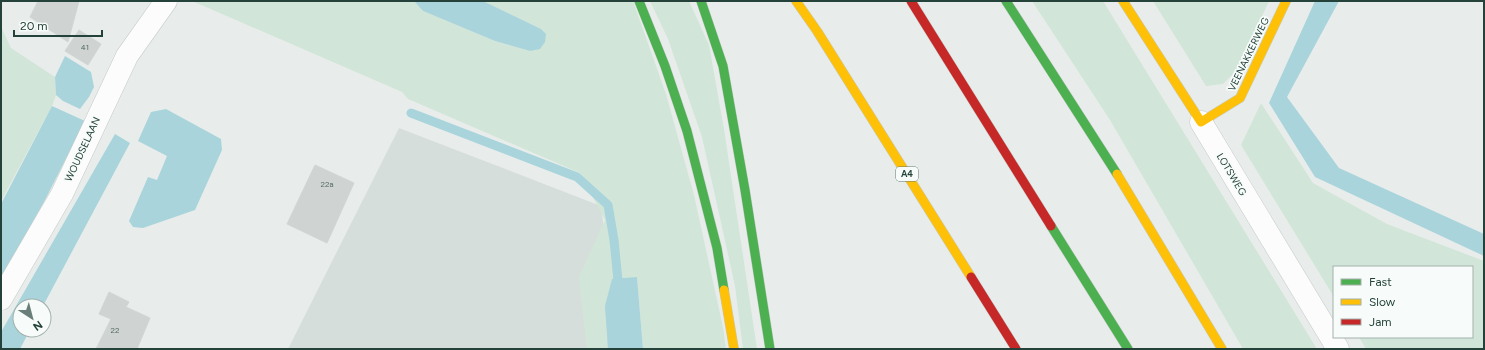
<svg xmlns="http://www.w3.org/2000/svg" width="1485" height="350" viewBox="0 0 1485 350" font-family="Figtree,sans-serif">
<rect width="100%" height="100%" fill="#e8edeb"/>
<!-- built -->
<path fill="#d6dedb" d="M399,128L601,206L619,349H288Z"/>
<!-- green -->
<g fill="#d1e6d8">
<path d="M192,1H414L423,11L495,41L530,51L541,29L483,1H633L666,94L694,195L723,327L726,349H643L637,277L605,306L608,349H587L579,277L605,220L580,173L408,99L402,92Z"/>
<path d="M650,1H689L709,45L724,129L757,349H743L735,286L702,137L668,39Z"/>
<path d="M1032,1H1103L1317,349H1243L1110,120Z"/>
<path d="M1153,1H1269L1237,70L1223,84L1206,86Z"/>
<path d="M1,27L11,48L55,77L56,95L52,106L1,201Z"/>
<path d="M1261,103L1313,183L1387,224L1484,261V349H1366L1359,337H1472V267H1334V297L1241,145Z"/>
</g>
<!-- water -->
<g fill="#a9d4db">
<path d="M414,1H483L541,29L546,34L545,42L540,49L530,51L495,41L423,11Z"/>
<path d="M1315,1H1339L1287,97L1339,168L1484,234V256L1315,177L1269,103Z"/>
<path d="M65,56L91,72L94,87L89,97L80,109L63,101L56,95L55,77Z"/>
<path d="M52,106L85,121L45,200L1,278V204Z"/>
<path d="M166,109L221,139L222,150L195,210L143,228L133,227L129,221L148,177L157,180L167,156L138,141L151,112Z"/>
<path d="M115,134L130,143L43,306H20V330H30L20,349H1V332Z"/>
<path d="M637,277L643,349H608L605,306L612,279Z"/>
</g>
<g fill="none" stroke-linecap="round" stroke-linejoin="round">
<!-- stream -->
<path stroke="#a9d4db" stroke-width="9" d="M411,113L577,177L608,205L614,240L619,291"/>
</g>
<!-- building -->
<g fill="#cfd4d2" stroke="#d1d6d4">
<path d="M38,1H79L68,42L30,17Z"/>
<path d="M79,30L101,44L88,65L65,51Z"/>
<path d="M315,165L354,183L327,243L287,224Z"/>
<path d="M109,292L129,302L126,307L150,318L137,349H96L111,319L99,314Z"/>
</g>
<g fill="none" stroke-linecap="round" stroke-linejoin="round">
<!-- street casing -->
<g stroke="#c5cac8" stroke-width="23">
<g id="street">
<path d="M1201,122L1338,349"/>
<path d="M1,299L62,194L127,56L166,1"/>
</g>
</g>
<!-- fast casing -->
<g stroke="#c3cbc8" stroke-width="10">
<g id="fast">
<path d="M639,1L665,66L687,131L717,248L724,290"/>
<path d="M701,1L723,66L745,190L770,349"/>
<path d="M1006,1L1117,174"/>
<path d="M1051,226L1128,349"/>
</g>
</g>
<!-- slow casing -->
<g stroke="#c3cbc8" stroke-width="10">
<g id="slow">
<path d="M796,1L817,31L971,277"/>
<path d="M1123,1L1201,122L1240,98L1286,1"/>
<path d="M1117,174L1222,349"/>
<path d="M724,290L734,349"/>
</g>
</g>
<!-- jam casing -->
<g stroke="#c3cbc8" stroke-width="10">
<g id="jam">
<path d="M911,1L1051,226"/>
<path d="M971,277L1016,349"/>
</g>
</g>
<!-- street -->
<use href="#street" stroke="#fcfcfc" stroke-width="22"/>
<!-- fast -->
<use href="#fast" stroke="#4caf50" stroke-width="9"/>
<!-- slow -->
<use href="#slow" stroke="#ffc107" stroke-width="9"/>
<!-- jam -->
<use href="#jam" stroke="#c62828" stroke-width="9"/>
</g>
<g text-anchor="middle" stroke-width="3.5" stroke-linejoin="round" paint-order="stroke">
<!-- number labels -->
<g font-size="8" fill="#506761">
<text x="85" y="50">41</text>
<text x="327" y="187">22a</text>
<text x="115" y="333">22</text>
</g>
<!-- shield labels -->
<rect fill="#f7fbf9" stroke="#637a73" stroke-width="1" x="896" y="167" width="22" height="14" rx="3"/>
<g font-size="9" font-weight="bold" fill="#24423a">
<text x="907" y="177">A4</text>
</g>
<!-- street labels -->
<g font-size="10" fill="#24423a" stroke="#f7fbf9">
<text transform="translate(1248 54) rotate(-64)" y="4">VEENAKKERWEG</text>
<text transform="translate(82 149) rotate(-65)" y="4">WOUDSELAAN</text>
<text transform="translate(1232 174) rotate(59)" y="4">LOTSWEG</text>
</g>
</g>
<!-- border -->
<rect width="1485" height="350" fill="none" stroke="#24423a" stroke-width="4"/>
<!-- legend -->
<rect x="1333" y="266" width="140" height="72" fill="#f7fbf9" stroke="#a3b1ad"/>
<rect x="1341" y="279" width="20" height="6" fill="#4caf50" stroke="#a3b1ad"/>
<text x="1369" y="286" font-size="12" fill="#24423a">Fast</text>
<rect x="1341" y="299" width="20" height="6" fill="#ffc107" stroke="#a3b1ad"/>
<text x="1369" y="306" font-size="12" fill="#24423a">Slow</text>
<rect x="1341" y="319" width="20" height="6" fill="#c62828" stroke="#a3b1ad"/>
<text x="1369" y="326" font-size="12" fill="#24423a">Jam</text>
<!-- north arrow -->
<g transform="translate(32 318) rotate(144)"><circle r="19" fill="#f7fbf9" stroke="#a3b1ad"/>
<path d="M0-3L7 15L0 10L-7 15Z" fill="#697e78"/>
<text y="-6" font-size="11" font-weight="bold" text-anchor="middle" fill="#24423a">N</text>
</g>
<!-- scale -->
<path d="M14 30v6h88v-6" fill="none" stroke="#24423a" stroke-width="2"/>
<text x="20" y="30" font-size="12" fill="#24423a" stroke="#f7fbf9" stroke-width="3" paint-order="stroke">20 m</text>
</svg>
